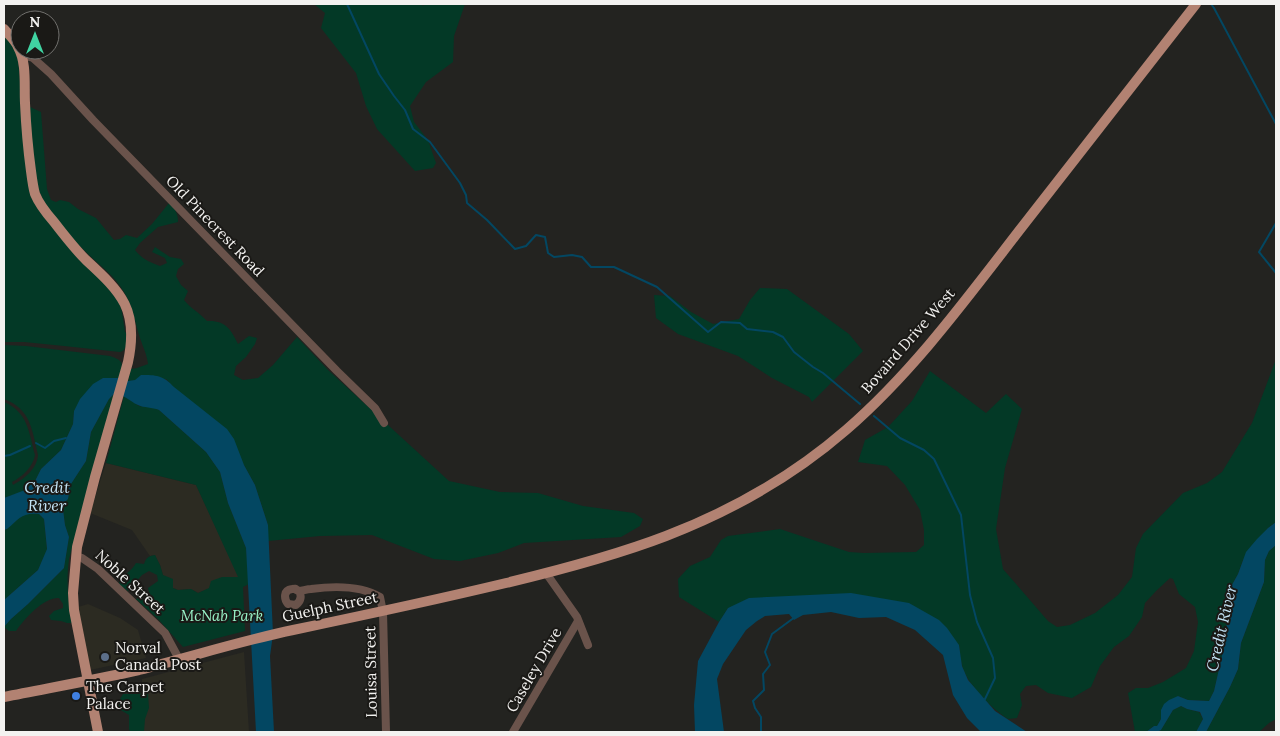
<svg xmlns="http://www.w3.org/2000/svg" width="1280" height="736" viewBox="0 0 1280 736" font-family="Lora,serif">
<rect width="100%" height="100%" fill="#232320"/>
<!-- built -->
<g fill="#2c2b22">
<path d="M106,463L196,485L239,577L198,593L191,589L178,590L173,588L163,575L160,565L155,555L150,556L132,530L90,513Z"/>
<path d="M88,604L120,618L138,630L146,658L90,670L78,607Z"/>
<path d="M244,652L249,732H141L142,679Z"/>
</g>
<!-- green -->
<g fill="#033926">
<path d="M314,4H421L423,6L425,4H465L454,36L453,62L426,82L410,106L414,122L428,140L436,163L433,168L415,171L377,129L366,106L356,73L321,28L325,13Z"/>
<path d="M4,34L13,45L18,59L29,184L108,286L121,306L125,332L127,333C127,340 128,350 120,352L64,346L24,342H4Z"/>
<path d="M30,107L41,112L47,189L51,200L56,202L60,200L69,202L78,209L96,218L114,240L120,239L126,235L137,238L152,224L169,203C175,208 178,214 178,222L158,227L140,243L135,250C142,259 149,262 160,266L167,263L165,258L152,252L155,247L170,257L181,259L184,264L178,269L176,276L181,285L188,291L184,300C191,309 199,312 207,321C225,320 231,329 238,344L249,336L257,338L255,344L246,357L236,366L234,375L243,380L258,378L273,365L297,337L328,370L449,481L500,492L538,493L583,506L634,513L643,519L640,526L621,537L524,543L498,553L460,561L434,559L372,535L320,536L268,541V525L255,485L244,465L166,379L128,381L131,369L137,368L148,364C147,354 142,345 139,335C135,321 132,305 124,292C114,274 96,263 82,248C70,237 49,212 42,197C31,175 32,133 30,107Z"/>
<path d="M760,288L787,289L849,334L863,351L812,402L809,397L772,378L738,356L678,334L656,318L654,295L670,296L691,312L713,324L739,319L750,300Z"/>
<path d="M4,345L26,346L110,356C125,361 123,364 119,378H103L74,411L73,424L61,450L41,469L35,481L25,491L4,498V402C28,412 29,433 35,455C33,467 22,477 12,482L13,485C24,479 37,469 38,455C32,430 31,409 4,399Z"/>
<path d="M1276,359V522L1268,528L1243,560L1238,574L1228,592L1226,638L1214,691L1209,701L1188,700L1178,696L1162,713L1161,719L1157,726H1154L1146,732H1135L1128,693L1136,688H1148L1163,682L1186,668L1194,651L1198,622L1195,607L1179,594L1173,579L1170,578L1156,591L1145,603L1142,617L1129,636L1114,647L1100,666L1091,687L1072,698L1048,693L1036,685L1026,686L1020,694L1022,705L1017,718L1008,719C992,709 966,683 962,665C960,659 960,652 959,645L909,603L728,608L719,622L679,597L678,579L690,566L710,557L721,540L728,536L780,529L849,552L864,553L916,552L924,545V530L920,510L905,485L887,466L858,462L865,440L888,427L912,401L930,371L986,413L1006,394L1022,409L1005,468L996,529L1003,569L1048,621L1057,627L1070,625L1095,613L1118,595L1132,577L1136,548L1143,534L1183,493L1207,483L1222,472L1252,423Z"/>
<path d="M114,394L69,559C66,582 68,601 72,623H67L61,621L51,620L49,616L54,611L63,608V604L59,598C44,597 24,619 16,631H9L4,627L11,619L28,604L64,568L69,537L65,525L63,509L66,501L68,499L71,484L86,461L91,432L109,399Z"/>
<path d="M124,396L139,406L153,407L159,410L206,452L220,472L228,503L246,548L249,584L243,587L245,631L183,647L159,620L136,599L141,597L152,607L155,604C153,598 149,594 148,588L158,581L157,575L149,571L142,575L128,591L120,585L119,582C125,573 131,572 136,563L144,564C146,558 148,556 155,555L160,565L163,575L173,579V588L178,590L191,589L198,593L209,588L211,581L222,577H238L196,485L106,463Z"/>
<path d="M29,513L39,514L44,519L47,550L38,570L4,600V530L7,529L20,517Z"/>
<path d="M1276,545V719L1269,723L1259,732H1206L1230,687L1238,669L1241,643L1264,582L1265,560L1269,551Z"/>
<path d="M145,693L148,694L149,708L145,719L144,732H130L129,729V715L119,709V701L123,694H133Z"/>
<path d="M1181,706L1187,709L1199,712L1203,719L1196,732H1157L1161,730L1173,710Z"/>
</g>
<!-- water -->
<g fill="#034762">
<path d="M141,375C156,375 163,375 174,387L227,429L234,439L244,465L255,485L268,525L273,634L270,656L274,732H256L246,548L228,503L220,472L206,452L159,410C152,407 144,408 138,405C129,401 124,394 114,394L109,399L91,432L86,461L71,484L68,499L66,501L63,509L65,525L69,537L64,568L28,604L11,619L4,627V600L38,570L47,549L44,519L39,514C22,512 19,519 7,529L4,530V498L25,490L35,481L41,469L61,450L73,424L74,411L80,399L93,384L103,378H119L128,381L135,380Z"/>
<path d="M1276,522V545L1269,551L1265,560L1264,582L1241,643L1238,669L1230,687L1206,732H1196L1203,719L1200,712L1187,709L1181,706L1173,710L1161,730L1157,732H1146L1154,726H1157L1161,719V710L1164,704L1169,700L1178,696L1188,700L1209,701L1214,691L1226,638L1228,592L1238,574L1246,552L1257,539L1268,528Z"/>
<path d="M851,593L909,603L939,620L947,628L959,645L962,666L968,680L995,711L1027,732H981L967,718L953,695L943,655L915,630L886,617L859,618L831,612L803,615L794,620L789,614L765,616L757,621L746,630L723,664L717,679L724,732H695L694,705L698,661L719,622L728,608L749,598Z"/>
</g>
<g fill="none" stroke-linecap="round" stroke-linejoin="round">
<!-- stream -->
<g stroke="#034762" stroke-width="2">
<path d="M347,4L379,74L394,96L405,110L413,129L430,142L460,183L466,195L467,203L487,220L515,249L526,246L536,235L545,237L548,253L554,257L572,255L582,257L591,267H614L657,287L708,332L721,322L740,323L747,329L773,332L783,337L794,352L813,367L823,373L860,404"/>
<path d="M1211,4L1214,8L1276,124"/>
<path d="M1276,223L1259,252L1276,273"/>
<path d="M874,416L900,438L924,450L934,459L961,515L970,595L977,622L993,658L995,678L985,699"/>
<path d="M36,443L45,448L54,441L66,438"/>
<path d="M4,456L10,455L30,446"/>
<path d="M761,732V717L755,708L753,701L764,690L763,674L770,665L765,652L772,634L795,617"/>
</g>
<!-- minor -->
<g stroke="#6a534b" stroke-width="8">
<path d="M22,55L33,58L51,74L93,120L337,371L375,408L384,423"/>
<path d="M76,556L82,558L98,569L165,633L179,659"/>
<path d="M546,573L577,617L588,645"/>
<path d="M299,591C302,596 301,601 296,605L288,604C284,599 283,590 292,589C299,588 293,590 299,591C302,591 307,589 311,589C333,586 360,585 380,597L383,612L386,732"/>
<path d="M513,732L578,621"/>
</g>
<!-- major -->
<g stroke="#b28272" stroke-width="10">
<path d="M4,29C9,35 15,40 18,47C27,63 24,85 25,103C26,126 28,149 31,171C32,179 33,187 35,194C39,204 47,214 54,222C64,235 74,248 86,260C122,293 139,310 128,362L95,477L77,547L73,593L74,610L98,732"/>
<path d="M4,697C49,688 94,680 139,670C190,657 241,641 293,630C365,615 435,600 506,583C560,570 614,556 666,536C731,511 793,476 846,430C914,371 967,298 1022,227C1080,153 1138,78 1196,4"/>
</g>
</g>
<!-- markers -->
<circle fill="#5c6f8a" stroke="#1a1916" stroke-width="2" cx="105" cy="657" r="5"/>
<circle fill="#3f7fe0" stroke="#1a1916" stroke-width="2" cx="76" cy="696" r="5"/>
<g text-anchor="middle" stroke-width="4" stroke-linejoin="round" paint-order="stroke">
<!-- street labels -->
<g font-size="15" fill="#f3f2f0" stroke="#1a1916">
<text transform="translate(215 226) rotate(46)" y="5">Old Pinecrest Road</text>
<text transform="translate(908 341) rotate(-49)" y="5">Bovaird Drive West</text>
<text transform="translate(130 582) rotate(42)" y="5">Noble Street</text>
<text transform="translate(330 607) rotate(-12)" y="5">Guelph Street</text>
<text transform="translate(534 670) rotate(-60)" y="5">Caseley Drive</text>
<text transform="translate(371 672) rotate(-91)" y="5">Louisa Street</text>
</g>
<!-- park labels -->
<g font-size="15" font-style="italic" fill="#99f3c8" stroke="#1a1916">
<text x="222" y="621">McNab Park</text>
</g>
<!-- poi labels -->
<g font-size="15" fill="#f3f2f0" stroke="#1a1916" text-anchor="start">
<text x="115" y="653">Norval<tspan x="115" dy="17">Canada Post</tspan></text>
<text x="86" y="692">The Carpet<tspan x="86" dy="17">Palace</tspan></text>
</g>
<!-- water labels -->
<g font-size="16" font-style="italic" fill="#c3e3f5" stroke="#1a1916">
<text x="47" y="493">Credit<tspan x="47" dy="18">River</tspan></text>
<text transform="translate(1221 628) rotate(-77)" y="6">Credit River</text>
</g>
</g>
<!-- border -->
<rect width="1280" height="736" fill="none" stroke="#f3f2f0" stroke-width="10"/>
<!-- north arrow -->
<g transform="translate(35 35)"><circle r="24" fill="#1a1916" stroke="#71706d"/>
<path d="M0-4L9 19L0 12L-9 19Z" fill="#40d4a2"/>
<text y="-8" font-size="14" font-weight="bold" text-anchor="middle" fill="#f3f2f0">N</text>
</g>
</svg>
